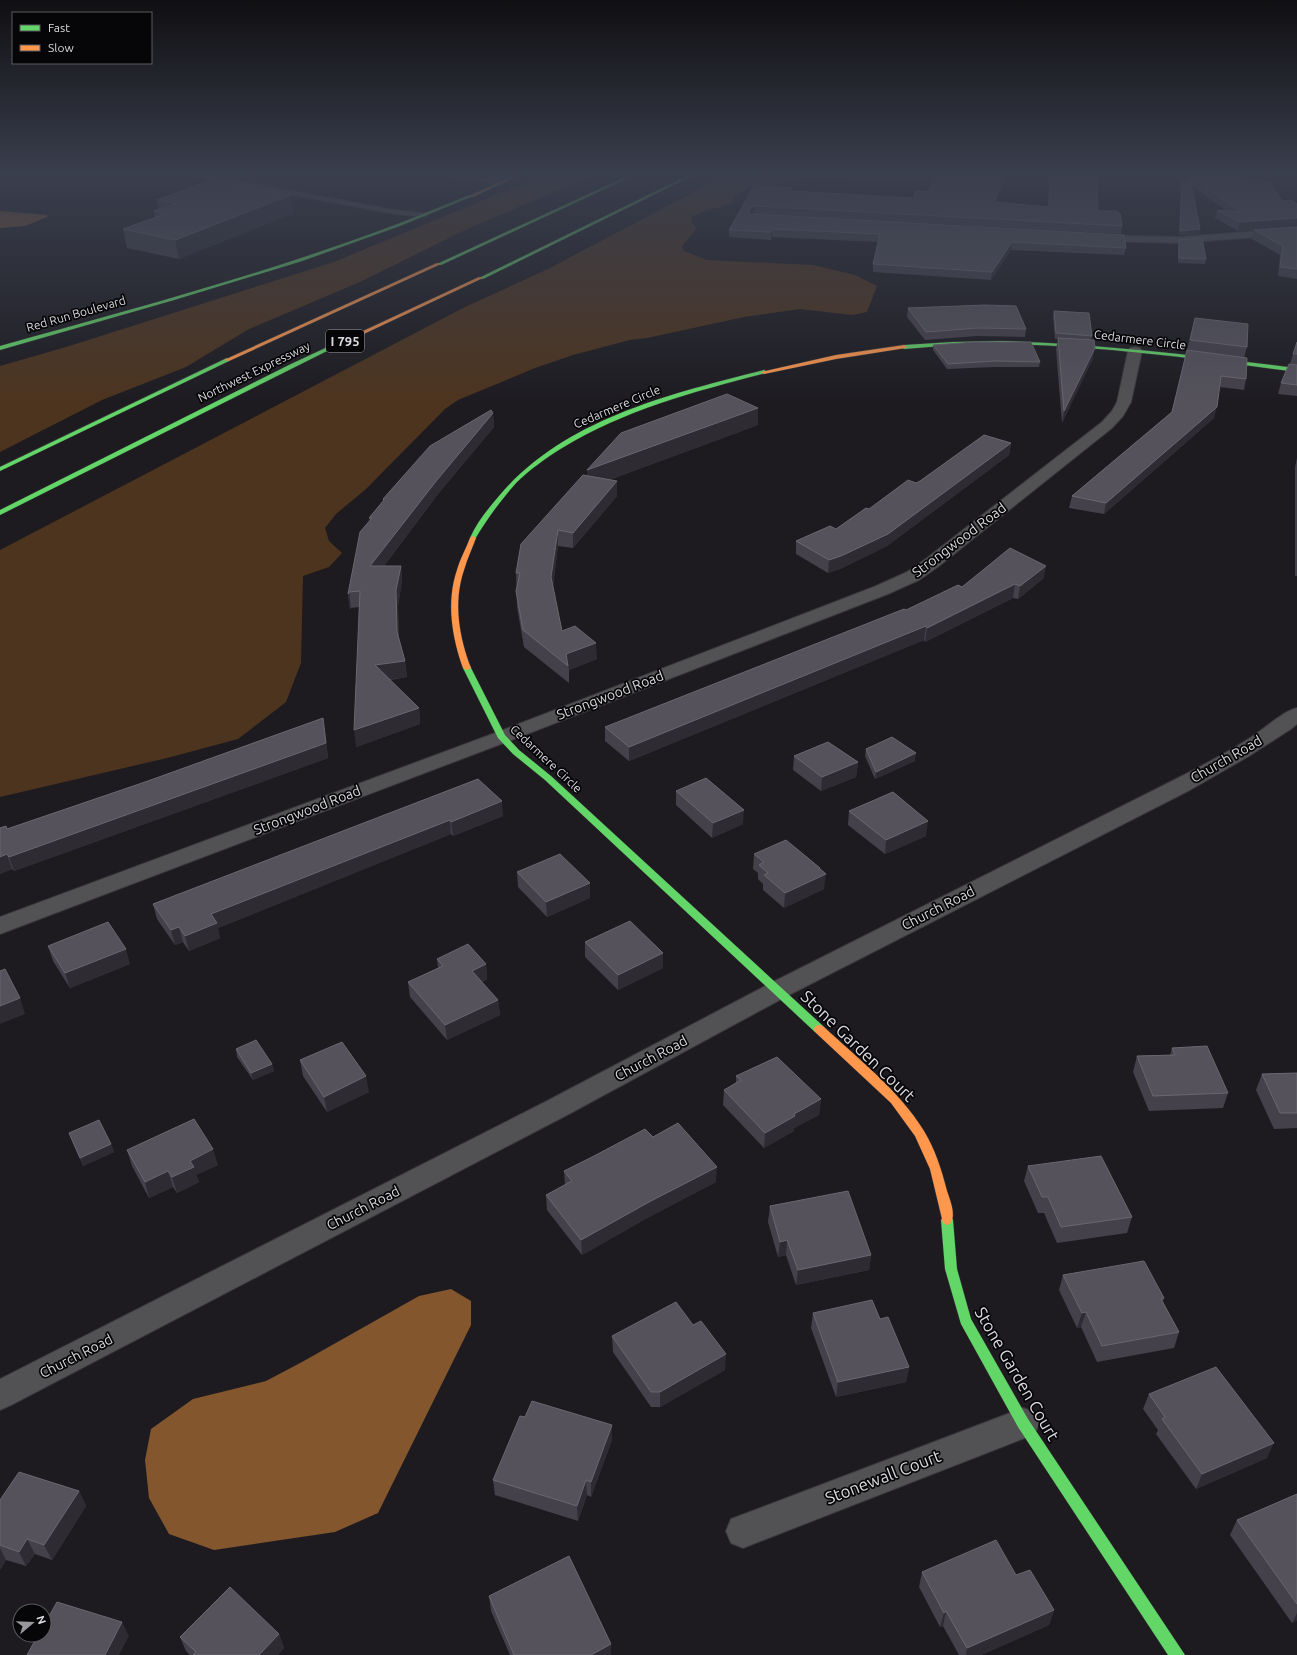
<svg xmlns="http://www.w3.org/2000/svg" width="1297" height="1655" viewBox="0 0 1297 1655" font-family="Ubuntu,sans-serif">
<rect width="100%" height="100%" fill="#1d1b20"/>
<!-- green -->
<g fill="#4d341e">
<path d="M546,174H596L467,229L362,281L249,329L186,367L102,400L0,452V366L66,347L334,262Z"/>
<path d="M728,174H922L928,176V178L910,180L804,177L773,186L747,188L734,198L732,204L705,211L691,217L692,223L697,228L682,246L684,251L707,260L813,265L855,275L877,286L867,312L852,315L800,309L744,317L647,338L630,340L573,355L535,368L458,400L445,409L366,489L336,514L325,528L329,541L342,553L329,567L303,576L301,663L286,702L238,739L167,758L0,797V550L465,307L548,269Z"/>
</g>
<!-- water -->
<g fill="#84562d">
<path d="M0,211L47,215V217L25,226L0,228Z"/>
<path d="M451,1289L471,1301V1325L378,1513L335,1532L214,1550L169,1534L149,1498L145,1460L151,1429L193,1399L266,1381L302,1362L419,1296Z"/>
</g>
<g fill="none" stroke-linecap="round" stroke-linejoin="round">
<!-- lane casing -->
<g stroke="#38373a" stroke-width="2">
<g id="lane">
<path d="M187,174H201L395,210L424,213L428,215L424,217L395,214L190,176Z"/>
<path d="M446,174H462L500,180L504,182L500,184L450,176Z"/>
</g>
</g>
<!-- street casing -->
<g stroke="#38373a" stroke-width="2">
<g id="street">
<path d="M1297,228V234L1178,243L1095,241L1089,238L1095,235L1178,237Z"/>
<path d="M1135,347L1140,348L1142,351L1131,402L1123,416L1112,428L939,566L919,580L888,594L509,741L0,934V917L495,733L876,586L907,572L927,558L1102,422L1112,411L1117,402L1128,351L1130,348Z"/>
<path d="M1297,708V724L1291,729L1249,756L1190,790L787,996L567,1115L11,1405L0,1410V1379L547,1101L769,984L1174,780C1200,767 1226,753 1250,738C1263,730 1283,711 1297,708Z"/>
<path d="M1023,1408L1035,1412L1039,1423L1035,1434L743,1548L731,1543L726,1531L731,1519Z"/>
</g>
</g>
<!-- fast casing -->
<g stroke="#38373a" stroke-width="1">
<g id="fast">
<path d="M632,174H637L441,265L437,264Z"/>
<path d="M691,174H696L483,279L479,278Z"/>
<path d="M1294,174H1297V175H1295Z"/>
<path d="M469,195L473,196L400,226L302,261L174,300L0,350V346C158,302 318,260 469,195Z"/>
<path d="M1003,341C1102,344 1199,356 1297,368V372C1200,359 1102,346 1004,344C971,344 937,346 904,349L901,347L904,345L953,342Z"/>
<path d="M332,345L337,346L0,515V510L291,364Z"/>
<path d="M227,358L229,359V361L0,471V467Z"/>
<path d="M764,370L766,371V373C696,391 624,410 562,448C546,458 529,470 516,483C500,501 487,519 475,539H471L470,538C477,522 488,509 499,496C564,419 670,394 764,370Z"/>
<path d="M464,666H470L471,668L505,735L519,750L551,776L823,1026L824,1029L823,1032H815L545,780L513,754L498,738L463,668Z"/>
<path d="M947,1215L951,1217L953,1220L957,1269L971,1319L1028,1419L1185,1655H1168L1018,1427L961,1324L945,1269L941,1220L943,1217Z"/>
</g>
</g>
<!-- slow casing -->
<g stroke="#38373a" stroke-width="1">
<g id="slow">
<path d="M517,174H522L473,197L469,196Z"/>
<path d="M437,263L441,264L229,361L224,360Z"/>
<path d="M479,277L483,278L336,347L331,346Z"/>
<path d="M904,345L907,347L906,348L836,359L764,374L761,372L836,355Z"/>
<path d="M473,536L476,538C472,549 467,559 464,570C453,602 459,637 471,668L467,670L463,668C452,637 446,602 457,570C460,559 466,549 470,538Z"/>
<path d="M819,1025L823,1026C858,1059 899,1090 924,1131C935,1149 942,1171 947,1191C950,1200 956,1214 951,1223L947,1225L943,1223L930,1169L915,1136L891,1103L815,1032L814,1029L815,1026Z"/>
</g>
</g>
<!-- lane -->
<use href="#lane" fill="#525153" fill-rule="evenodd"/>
<!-- street -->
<use href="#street" fill="#525153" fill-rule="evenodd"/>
<!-- fast -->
<use href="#fast" fill="#63d668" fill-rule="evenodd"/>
<!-- slow -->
<use href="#slow" fill="#ff974d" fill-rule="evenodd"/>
</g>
<!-- wall -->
<g fill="#45414b">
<path d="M936,174H1006L996,202L1048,207L1049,174H1097L1098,211L1117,213L1122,226L1121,234L755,214H752L1126,248L1124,255L1011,250L991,280L873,272V264L878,242L772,237L771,240L729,237V230L753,188H792L791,191L914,198L927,192Z"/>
<path d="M1187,174H1239L1248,181L1282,201L1297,204V279L1278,276L1280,255L1252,239L1254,230L1285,228L1238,231L1215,218L1217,210H1225L1192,186L1200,229L1199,234L1179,235L1181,187L1182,182H1188Z"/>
<path d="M157,200L294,213L179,259L127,248L123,229L155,217L154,211L159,210Z"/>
<path d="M1179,240L1206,259L1205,264L1178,263V244Z"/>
<path d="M908,308L1026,329L1025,337L977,336L925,340L907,317Z"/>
<path d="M1054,311L1092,336L1091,340L1093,358L1062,423L1056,349L1058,339H1055L1053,316Z"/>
<path d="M1195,318L1247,347L1244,358L1246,379L1244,390L1220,387L1214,418L1104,514L1069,508L1072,496L1172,412L1187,350Z"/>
<path d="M1297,342V365L1290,364L1293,354Z"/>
<path d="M933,345L1040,362L1039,367H994L947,369L933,350Z"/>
<path d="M1297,365V396L1278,394L1281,383Z"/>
<path d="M493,413L494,427L438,494L384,566H401L402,581L398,606L399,638L405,661L407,677L390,680L419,708L420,724L356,747L359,607L351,608L350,610L348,594L370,521L369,518L383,501V499Z"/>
<path d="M758,425L609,480L617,481V496L573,548L558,546L553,586L562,631L597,659L569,670V683L524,647L517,607L516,573L587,476Z"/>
<path d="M1011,443L1009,455L887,546L840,569L828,573L796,554V541L836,529L869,509L916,483Z"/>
<path d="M1297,458V576H1295V467Z"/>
<path d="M1044,578L1018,599L1013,598L925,642L924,640L629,761L605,741V727L906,610L962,587Z"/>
<path d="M323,718L328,758L14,871L12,869L0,874L7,829L145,782Z"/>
<path d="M866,749L915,761L875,779L865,756Z"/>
<path d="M794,756L858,762L856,777L821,791L793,770Z"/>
<path d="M478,779L503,816L453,836L451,834L218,928L220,938L189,951L183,942L175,945L157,919L153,904Z"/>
<path d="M676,791L743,824L712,838L676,805Z"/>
<path d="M849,811L926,836L885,854L848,825Z"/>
<path d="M754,854L820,870L824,889L784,908L763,890V884L758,879V873L753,869Z"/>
<path d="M517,872L590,883V898L547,917L518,887Z"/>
<path d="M585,942L663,968L618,990L585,957Z"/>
<path d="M48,946L130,964L70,988L53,961Z"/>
<path d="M437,959L486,964L487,979L482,982L498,1000L500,1015L447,1040L410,997L408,982L438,968Z"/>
<path d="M1172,1048L1228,1093L1223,1108L1149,1111L1133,1072L1137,1056L1170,1055Z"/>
<path d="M236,1049L272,1064L274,1071L253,1080L237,1057Z"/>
<path d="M300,1060L369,1092L327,1112L303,1076Z"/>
<path d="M1297,1073V1128L1274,1129L1256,1090L1262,1074Z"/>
<path d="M736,1076L821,1099L819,1115L794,1128V1131L764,1148L723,1105L724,1090L736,1083Z"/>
<path d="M69,1133L111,1144L114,1152L83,1166Z"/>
<path d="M653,1137L716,1182L649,1217L582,1255L547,1210L546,1195L565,1185L564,1171Z"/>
<path d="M127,1150L218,1165L196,1175L199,1182L177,1193L173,1187L149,1198L132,1166Z"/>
<path d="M1028,1166L1132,1217L1127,1233L1057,1243L1044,1213H1038L1024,1181Z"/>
<path d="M770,1206L871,1255L869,1270L796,1285L786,1255L778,1257L768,1222Z"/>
<path d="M1063,1275L1164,1298L1163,1302L1179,1332L1174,1348L1097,1362L1081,1327L1077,1328L1059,1290Z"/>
<path d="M813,1313L880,1319L909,1367L906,1382L836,1397L811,1328Z"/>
<path d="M612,1336L725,1370L660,1407H651L613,1352Z"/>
<path d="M1149,1394L1267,1458L1196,1489L1156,1434L1158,1430L1143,1409Z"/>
<path d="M612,1440L591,1497L587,1495L578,1521L495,1495L493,1480Z"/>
<path d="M79,1491L86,1506L52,1560L35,1554L26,1566L6,1560L0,1570V1500Z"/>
<path d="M1297,1494V1620L1292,1623L1230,1535L1237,1520Z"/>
<path d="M922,1572L1016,1575L1054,1610L1049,1625L981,1655H959L943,1626L940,1627L919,1587Z"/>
<path d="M489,1596L611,1644V1655H510L491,1611Z"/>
<path d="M279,1634L284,1648L278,1655H190L186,1651L180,1637Z"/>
</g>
<!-- shaded-wall -->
<g fill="#2e2b33">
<path d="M1005,174H1006L994,209V202Z"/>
<path d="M291,195L294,213L179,259L175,240Z"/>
<path d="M755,206V214L751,215L749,212L751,207Z"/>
<path d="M1297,218V227L1238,231L1240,222Z"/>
<path d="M773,229L772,237L771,240V232Z"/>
<path d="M1200,229L1199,234L1179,235L1180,231Z"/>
<path d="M1012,242L1011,250L991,280L992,272Z"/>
<path d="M1095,348L1093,358L1062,423L1064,411Z"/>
<path d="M1217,407L1214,418L1104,514L1106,503Z"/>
<path d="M758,408V425L587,488V470Z"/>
<path d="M493,413L494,427L438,494L372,582L370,566L437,480Z"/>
<path d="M1011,443L1009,455L887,546L840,569L828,573L829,560Z"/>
<path d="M617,481V496L573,548V533Z"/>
<path d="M558,530V546L552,593L551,577Z"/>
<path d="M401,566L402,581L398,606L399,648L397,632L396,590Z"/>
<path d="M1046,566L1044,578L1018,599L1020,586Z"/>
<path d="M1015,584L1013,598L925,642L927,628Z"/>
<path d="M349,592L351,608L350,610L348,594Z"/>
<path d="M926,626L924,640L629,761V747Z"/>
<path d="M596,643L597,659L569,670L566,654Z"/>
<path d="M405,661L407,677L377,681L375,665Z"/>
<path d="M419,708L420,724L356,747L354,730Z"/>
<path d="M323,718L328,758L14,871L9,857Z"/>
<path d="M916,753L915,761L875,779L876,772Z"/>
<path d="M858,762L856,777L821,791L822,777Z"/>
<path d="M502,801L503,816L453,836L451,822Z"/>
<path d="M744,810L743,824L712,838L713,823Z"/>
<path d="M450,820L451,834L218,928L220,938L189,951L185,936L211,914Z"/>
<path d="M928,821L926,836L885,854L886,840Z"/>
<path d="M7,854L12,869L0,874V857Z"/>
<path d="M819,868H820V877L826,874L824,889L784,908L785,893Z"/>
<path d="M590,883V898L547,917L546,902Z"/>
<path d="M179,927L183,942L175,945L171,930Z"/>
<path d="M126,949L130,964L70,988L65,973Z"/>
<path d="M663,953V968L618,990V975Z"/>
<path d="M486,964L487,979L473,986L472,971Z"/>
<path d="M20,998L25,1014L0,1024V1006Z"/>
<path d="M498,1000L500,1015L447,1040L445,1025Z"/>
<path d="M272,1064L274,1071L253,1080L251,1073Z"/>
<path d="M366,1076L369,1092L327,1112L324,1097Z"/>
<path d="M821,1099L819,1115L794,1128V1131L764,1148L765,1133L794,1114Z"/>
<path d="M111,1144L114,1152L83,1166L80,1158Z"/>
<path d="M213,1149L218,1165L196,1175L199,1182L177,1193L172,1177L190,1161Z"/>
<path d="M717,1167L716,1182L649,1217L582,1255L581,1240L649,1202Z"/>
<path d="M168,1171L173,1187L149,1198L145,1182Z"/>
<path d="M787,1240L786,1255L778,1257L780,1242Z"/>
<path d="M871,1255L869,1270L796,1285L798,1270Z"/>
<path d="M1086,1312L1081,1327L1077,1328L1082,1313Z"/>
<path d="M726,1354L725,1370L660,1407V1392Z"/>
<path d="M909,1367L906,1382L836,1397L838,1382Z"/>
<path d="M612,1425V1440L591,1497V1482Z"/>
<path d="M1274,1443L1267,1458L1196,1489L1202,1474Z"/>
<path d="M586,1480L587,1495L578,1521L577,1506Z"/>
<path d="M79,1491L86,1506L52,1560L44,1545Z"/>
<path d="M27,1539L35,1554L26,1566L19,1552Z"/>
<path d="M0,1548L6,1560L0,1570Z"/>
<path d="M1054,1610L1049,1625L981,1655H966L967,1648Z"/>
<path d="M946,1611L943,1626L940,1627L944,1613Z"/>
<path d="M1297,1613V1620L1292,1623Z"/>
<path d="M122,1622L129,1636L119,1655H105Z"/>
<path d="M279,1634L284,1648L278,1655H259Z"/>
<path d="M611,1644V1655H591Z"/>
</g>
<!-- building -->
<g fill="#55525b" stroke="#6a6770">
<path d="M936,174H1005L994,202L1049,207L1050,174H1097L1098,211H1117V213H1120L1122,226L755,206L751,207L749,212L751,214L1124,235L1126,248L1012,242L992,272L873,264L880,234L773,229L771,232L729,230L753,188H757L758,186L792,188L790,191L914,198L915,191L927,192Z"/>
<path d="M1190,174H1239L1248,181L1269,182L1282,201L1291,200L1297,204V218L1240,222L1217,210L1240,212L1190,175Z"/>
<path d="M212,180L291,195L175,240L123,229L165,214L154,211L176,204L157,200Z"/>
<path d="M1182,182H1191L1200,229L1180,231Z"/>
<path d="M1297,227V269L1280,267L1283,246L1254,230Z"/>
<path d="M1202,238L1206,259L1179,258V240Z"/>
<path d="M985,305L1016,306L1026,329L978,328L926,332L908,308Z"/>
<path d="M1054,311L1089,313L1092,336L1056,333Z"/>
<path d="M1195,318L1248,324L1247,347L1190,340Z"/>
<path d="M1058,338L1094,340L1095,348L1064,411Z"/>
<path d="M975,342H1031L1040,362L995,361L948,364L933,345Z"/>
<path d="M1297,342V354H1293Z"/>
<path d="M1187,350L1247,358L1246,379L1221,376L1217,407L1106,503L1072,496L1172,412Z"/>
<path d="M1289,364L1297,365V385L1281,383Z"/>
<path d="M727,394L758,408L587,470L621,433Z"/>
<path d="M491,410L493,413L437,480L370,566H401L396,590L397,632L405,661L375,665L419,708L354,730L360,591L349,592L348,594L360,532L372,518H369L384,500L383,499L430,446Z"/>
<path d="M984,435L1011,443L888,534L841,556L829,560L796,541L830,526L836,529L866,508L869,509L908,480L916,483L920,481Z"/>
<path d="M583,475L617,481L573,533L558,530L551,577L562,631L575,626L596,643L566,654L568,666L523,630L516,591L520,573H516L521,544Z"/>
<path d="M1010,548L1046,566L1020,586L1015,584L927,628L926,626L629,747L605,727L904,609L906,610L958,585L962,587Z"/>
<path d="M323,718L326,743L9,857L7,854L0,857V828L6,826L7,829L145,782Z"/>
<path d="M892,737L916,753L876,772L866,749Z"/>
<path d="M828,742L858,762L822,777L794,756Z"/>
<path d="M706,778L744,810L713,823L676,791Z"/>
<path d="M478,779L502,801L451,822L450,820L211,914L217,923L185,936L179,927L171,930L153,904Z"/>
<path d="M893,792L928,821L886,840L849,811Z"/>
<path d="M786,840L820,868H819L826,874L785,893L764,875L768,873L759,865L764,862L754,854Z"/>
<path d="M560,854L590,883L546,902L517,872Z"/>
<path d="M630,921L663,953L618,975L585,942Z"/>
<path d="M108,922L126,949L65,973L48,946Z"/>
<path d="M468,944L486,964L472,971L498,1000L445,1025L408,982L443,966L437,959Z"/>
<path d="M5,969L20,998L0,1006V971Z"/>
<path d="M256,1040L272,1064L251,1073L236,1049Z"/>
<path d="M342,1042L366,1076L324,1097L300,1060Z"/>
<path d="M1207,1046L1228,1093L1153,1096L1137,1056L1175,1055L1172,1048Z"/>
<path d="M777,1057L821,1099L794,1114L795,1116L765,1133L724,1090L741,1080L736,1076Z"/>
<path d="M1297,1073V1113H1280L1262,1074Z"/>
<path d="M194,1119L213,1149L190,1161L194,1167L172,1177L168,1171L145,1182L127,1150Z"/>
<path d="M99,1120L111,1144L80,1158L69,1133Z"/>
<path d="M678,1123L717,1167L649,1202L581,1240L546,1195L572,1181L564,1171L594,1156L645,1129L653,1137Z"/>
<path d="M1101,1156L1132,1217L1061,1227L1048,1197H1042L1028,1166Z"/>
<path d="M848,1191L871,1255L798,1270L787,1240L780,1242L770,1206Z"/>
<path d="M1144,1261L1164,1298L1161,1299L1179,1332L1102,1346L1086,1312L1082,1313L1063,1275Z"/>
<path d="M872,1300L880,1319L888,1317L909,1367L838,1382L813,1313Z"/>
<path d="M676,1302L693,1325L701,1321L726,1354L660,1392H651L612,1336Z"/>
<path d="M1216,1367L1274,1443L1202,1474L1162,1419L1165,1417L1149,1394Z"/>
<path d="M532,1401L612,1425L591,1482L586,1480L577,1506L493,1480L520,1416L525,1417Z"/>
<path d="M19,1472L79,1491L44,1545L27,1539L19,1552L0,1545V1500Z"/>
<path d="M1297,1494V1604L1237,1520Z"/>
<path d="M996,1540L1016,1575L1030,1570L1054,1610L967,1648L946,1611L944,1613L922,1572Z"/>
<path d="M569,1556L611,1644L591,1655H514L489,1596Z"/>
<path d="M230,1587L279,1634L259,1655H193L196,1652L180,1637Z"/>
<path d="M57,1602L122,1622L105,1655H27L38,1635H44V1625Z"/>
</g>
<!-- sky -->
<linearGradient id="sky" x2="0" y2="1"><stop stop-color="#100f12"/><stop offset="0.43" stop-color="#3a3f4e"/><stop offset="1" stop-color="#3a3f4e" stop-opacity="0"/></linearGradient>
<rect width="1297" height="405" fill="url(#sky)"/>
<g text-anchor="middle" stroke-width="3.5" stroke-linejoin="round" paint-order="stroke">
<!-- far-street labels -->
<g font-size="12" fill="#dbdadf" stroke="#060608">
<text transform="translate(76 314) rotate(-16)" y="4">Red Run Boulevard</text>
<text transform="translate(1140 340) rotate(7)" y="4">Cedarmere Circle</text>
<text transform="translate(254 372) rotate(-26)" y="4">Northwest Expressway</text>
<text transform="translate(617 407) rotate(-23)" y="4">Cedarmere Circle</text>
<text transform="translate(546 759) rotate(43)" y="4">Cedarmere Circle</text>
</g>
<!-- shield labels -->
<rect fill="#060608" stroke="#9b9a9e" stroke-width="1" x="326" y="330" width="38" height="22" rx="3"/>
<g font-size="13" font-weight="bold" fill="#dbdadf">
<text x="345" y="346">I 795</text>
</g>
<!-- street labels -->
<g font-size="14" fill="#dbdadf" stroke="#060608">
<text transform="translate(959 540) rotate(-37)" y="5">Strongwood Road</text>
<text transform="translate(610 695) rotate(-21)" y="5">Strongwood Road</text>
<text transform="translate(1226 759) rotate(-30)" y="5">Church Road</text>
<text transform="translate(307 810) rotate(-21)" y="5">Strongwood Road</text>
<text transform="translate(938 908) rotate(-27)" y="5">Church Road</text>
<text transform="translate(651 1058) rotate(-28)" y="5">Church Road</text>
<text transform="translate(363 1208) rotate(-27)" y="5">Church Road</text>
<text transform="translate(76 1356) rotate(-27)" y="5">Church Road</text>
</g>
<!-- near-street labels -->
<g font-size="17" fill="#dbdadf" stroke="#060608">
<text transform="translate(858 1046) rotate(44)" y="6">Stone Garden Court</text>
<text transform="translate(1017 1374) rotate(60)" y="6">Stone Garden Court</text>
<text transform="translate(883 1477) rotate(-21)" y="6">Stonewall Court</text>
</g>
</g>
<!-- legend -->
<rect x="12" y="12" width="140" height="52" fill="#060608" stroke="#5b5b5e"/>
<rect x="20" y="25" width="20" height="6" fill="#63d668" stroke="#5b5b5e"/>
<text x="48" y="32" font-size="12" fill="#dbdadf">Fast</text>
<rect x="20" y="45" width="20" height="6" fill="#ff974d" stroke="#5b5b5e"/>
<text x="48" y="52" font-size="12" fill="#dbdadf">Slow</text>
<!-- north arrow -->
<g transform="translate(32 1623) rotate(71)"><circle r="19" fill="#060608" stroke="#5b5b5e"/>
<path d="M0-3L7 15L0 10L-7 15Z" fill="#98979c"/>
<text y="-6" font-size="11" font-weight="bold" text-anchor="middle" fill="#dbdadf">N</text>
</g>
</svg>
